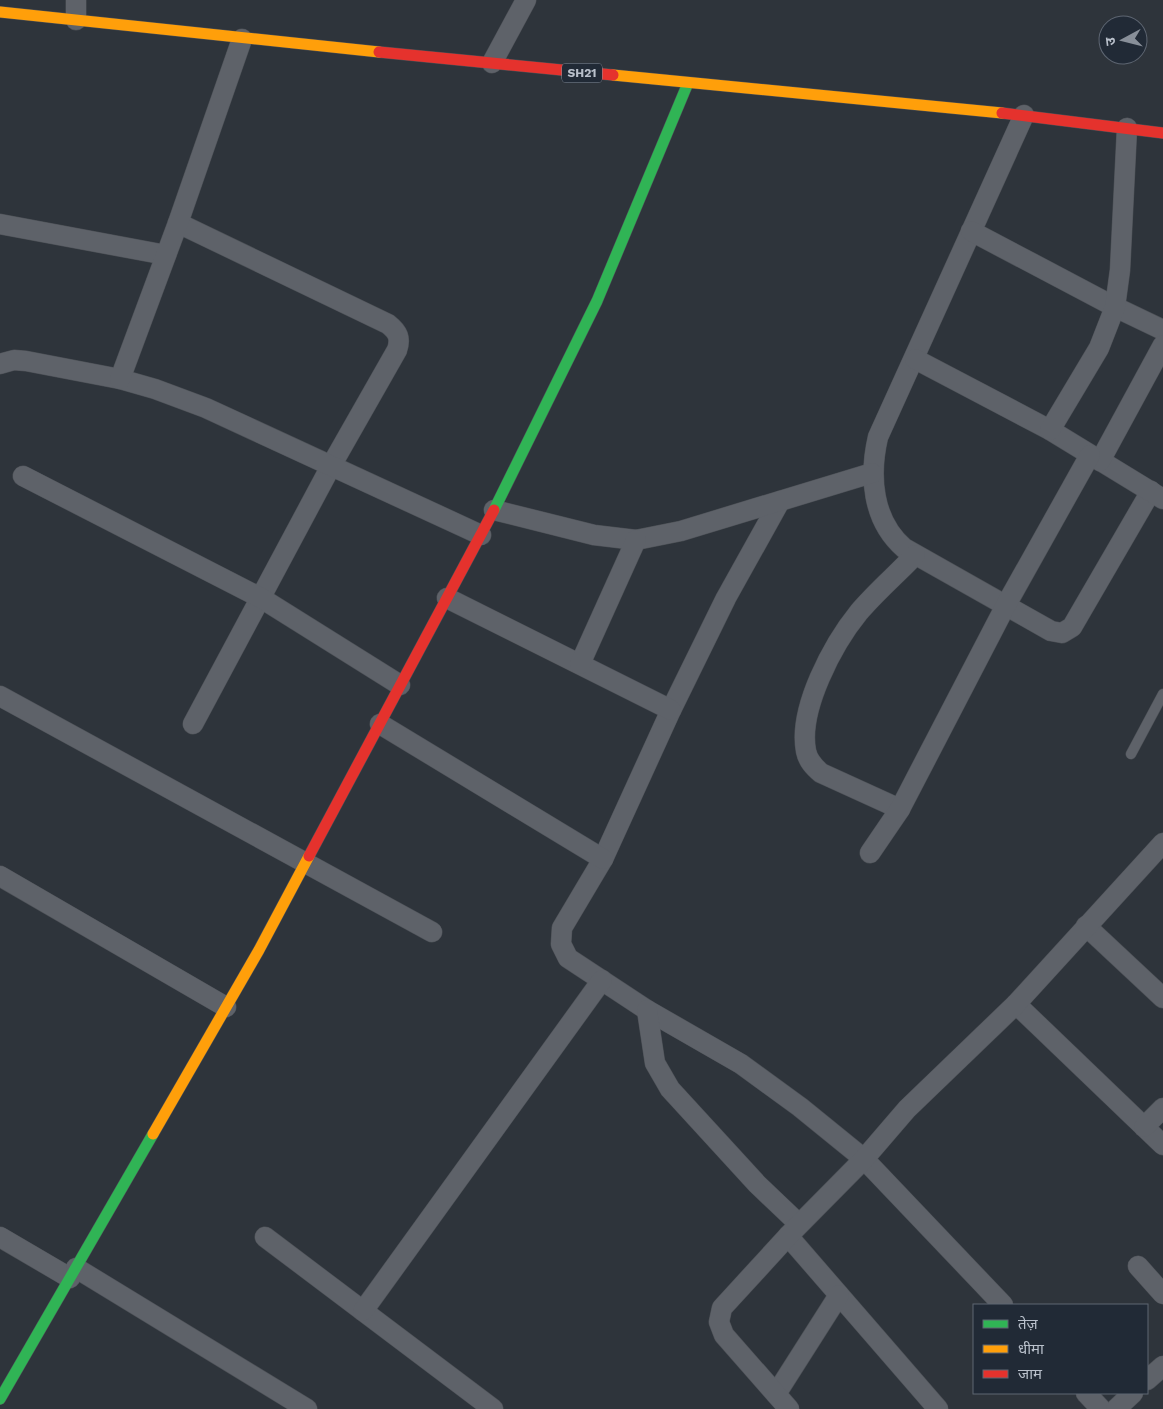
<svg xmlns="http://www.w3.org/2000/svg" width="1163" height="1409" viewBox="0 0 1163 1409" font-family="'Work Sans','Noto Sans Devanagari',sans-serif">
<rect width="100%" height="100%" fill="#2e343b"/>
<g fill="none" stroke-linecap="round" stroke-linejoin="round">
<!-- lane casing -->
<g stroke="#4c5056" stroke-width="11">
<path id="lane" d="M1131,754L1163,694"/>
</g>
<!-- street casing -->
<g stroke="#4c5056" stroke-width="21">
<g id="street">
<path d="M76,20V0"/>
<path d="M492,63L526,0"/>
<path d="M1024,115L878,437C869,476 872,520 904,548L1051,631L1062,633L1072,627L1151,491"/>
<path d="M178,223L388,324C398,332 401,338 397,350L331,466L193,724"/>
<path d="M0,224L166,255"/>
<path d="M971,231L1115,307L1163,330"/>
<path d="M915,359L1050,430L1163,499"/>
<path d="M0,364L14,360L26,361L120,379L155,389L206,408L481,535"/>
<path d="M120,379L178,223L242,39"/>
<path d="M1050,430L1099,348L1115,307L1120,270L1127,128"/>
<path d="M1100,461L1163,345"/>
<path d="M23,476L261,598L400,685"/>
<path d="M780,501L726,598L671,710L603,859L562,928L561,944L568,958L647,1010L741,1064L800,1107L864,1159L1003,1305"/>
<path d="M494,510L594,535L636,540L681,531L872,473"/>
<path d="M447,598L671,710"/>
<path d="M580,664L636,540"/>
<path d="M0,696L432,932"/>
<path d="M380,724L603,859"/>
<path d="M900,809L821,773C814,767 808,761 806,751C798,709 833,644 859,612C876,592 897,574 915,555"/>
<path d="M870,853L900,809L1006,605L1090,455"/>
<path d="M0,876L226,1007"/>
<path d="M1086,926L1163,998"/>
<path d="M1016,1004L1163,1145"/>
<path d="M647,1010L655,1063L670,1089L757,1184L799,1224"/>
<path d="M1144,1127L1163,1108"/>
<path d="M788,1236L938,1409"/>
<path d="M0,1237L70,1278"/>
<path d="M265,1237L493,1409"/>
<path d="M1138,1266L1163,1294"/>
<path d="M76,1268L307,1409"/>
<path d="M363,1311L602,980"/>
<path d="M1147,1380L1163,1366"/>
<path d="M1086,1393L1101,1409"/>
<path d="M776,1394L839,1295"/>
<path d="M789,1409L724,1335L719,1322L722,1308L788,1236L864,1159L907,1109L1016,1004L1163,843"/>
<path d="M1116,1409L1133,1393"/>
</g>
</g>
<!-- fast casing -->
<g stroke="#4c5056" stroke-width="12">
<g id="fast">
<path d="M494,510L597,301L688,83"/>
<path d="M0,1399L153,1134"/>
</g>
</g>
<!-- slow casing -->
<g stroke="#4c5056" stroke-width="12">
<g id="slow">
<path d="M0,12L379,52"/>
<path d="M613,75L1002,113"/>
<path d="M153,1134L259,950L309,856"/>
</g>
</g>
<!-- jam casing -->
<g stroke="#4c5056" stroke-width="12">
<g id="jam">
<path d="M379,52L613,75"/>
<path d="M1002,113L1163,133"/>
<path d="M309,856L494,510"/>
</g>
</g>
<!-- lane -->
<use href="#lane" stroke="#5e6269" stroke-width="10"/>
<!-- street -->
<use href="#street" stroke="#5e6269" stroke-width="20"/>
<!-- fast -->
<use href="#fast" stroke="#30b455" stroke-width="11"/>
<!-- slow -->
<use href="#slow" stroke="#ff9f0a" stroke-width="11"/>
<!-- jam -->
<use href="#jam" stroke="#e5322d" stroke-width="11"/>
</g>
<g text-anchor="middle" stroke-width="4.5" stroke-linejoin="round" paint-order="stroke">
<!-- shield labels -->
<rect fill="#212a36" stroke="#8b939e" stroke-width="1" x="562" y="63.5" width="40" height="19" rx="4"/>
<g font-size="12" font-weight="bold" fill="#b9c0cb">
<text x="582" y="77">SH21</text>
</g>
</g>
<!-- legend -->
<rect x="973" y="1304" width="175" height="90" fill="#212a36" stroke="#5e6672"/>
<rect x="983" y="1320" width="25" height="8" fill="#30b455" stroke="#5e6672"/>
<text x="1018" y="1329" font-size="15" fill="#b9c0cb">तेज़</text>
<rect x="983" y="1345" width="25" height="8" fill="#ff9f0a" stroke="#5e6672"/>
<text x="1018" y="1354" font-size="15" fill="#b9c0cb">धीमा</text>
<rect x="983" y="1370" width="25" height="8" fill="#e5322d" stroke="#5e6672"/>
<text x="1018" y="1379" font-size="15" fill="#b9c0cb">जाम</text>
<!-- north arrow -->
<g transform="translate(1123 40) rotate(263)"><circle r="24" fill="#212a36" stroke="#5e6672"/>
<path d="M0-4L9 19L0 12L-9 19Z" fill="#888f99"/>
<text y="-8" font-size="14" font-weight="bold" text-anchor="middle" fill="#b9c0cb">उ</text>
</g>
</svg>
